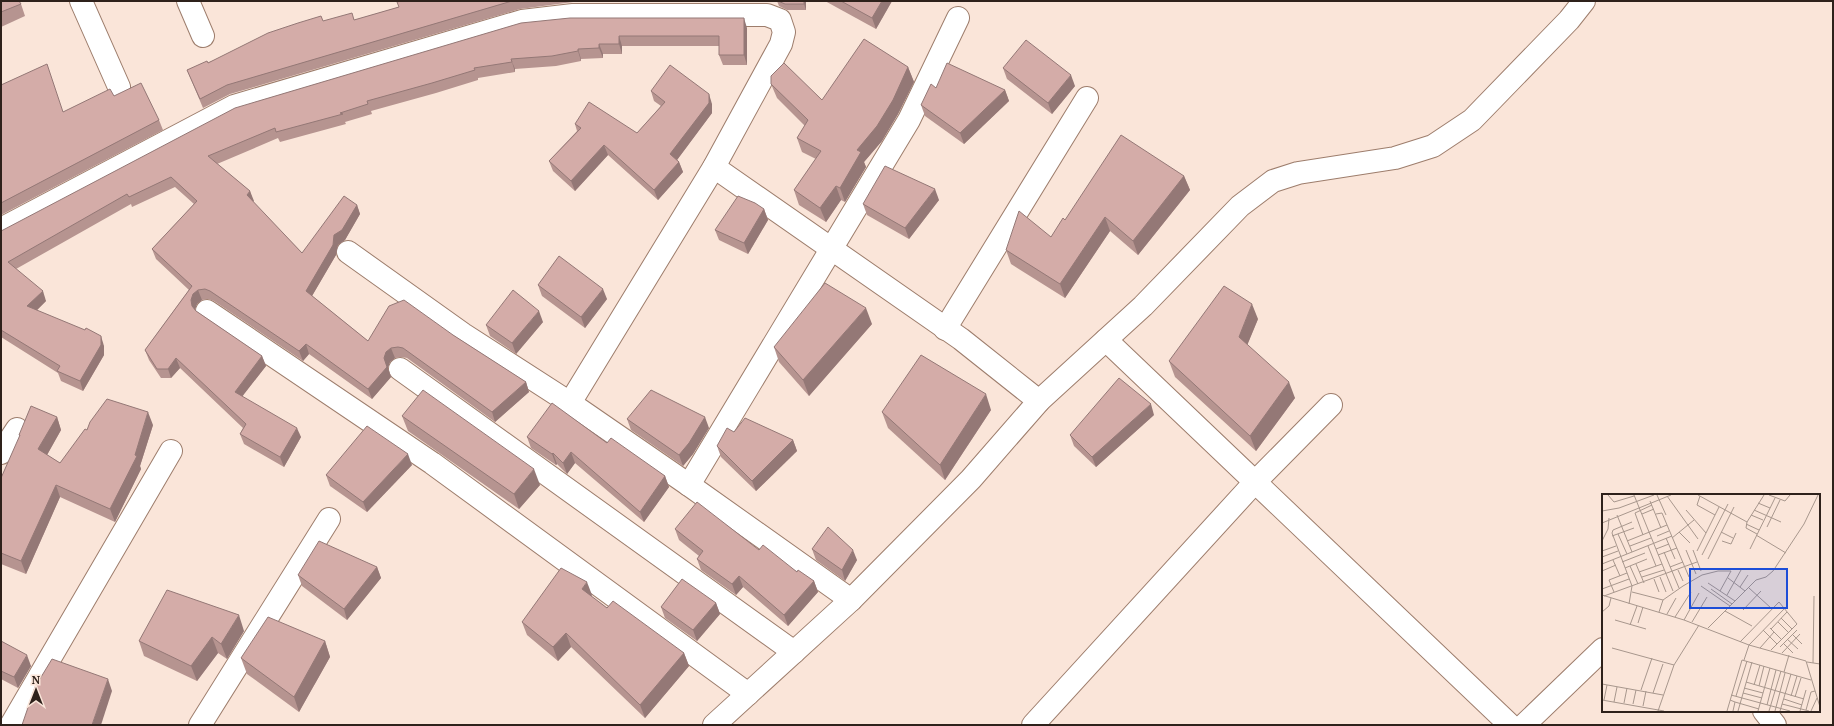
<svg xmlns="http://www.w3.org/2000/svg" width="1834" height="726" viewBox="0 0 1834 726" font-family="'PT Serif',serif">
<rect width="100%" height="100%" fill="#fae5d9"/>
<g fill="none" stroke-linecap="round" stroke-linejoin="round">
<!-- minor casing -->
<g stroke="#9d7d6c" stroke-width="24">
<g id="minor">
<path d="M81,1L119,87"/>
<path d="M188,1L203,36"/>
<path d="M714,167L961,339L1039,401"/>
<path d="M1,229L234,106L522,21L573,15H767L780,20L784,32L781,44L714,167L570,403"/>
<path d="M348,252L463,334L570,403L689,485L851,600"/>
<path d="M207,311L432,463L748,694"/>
<path d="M945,329L1087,98"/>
<path d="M1106,340L1510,725"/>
<path d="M400,369L794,652"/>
<path d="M1,453L17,429"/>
<path d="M689,485L909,120L958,18"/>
<path d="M1764,711L1775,725"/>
<path d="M11,725L171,451"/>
<path d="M200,725L329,519"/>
<path d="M714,725L851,600L971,479L1039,401L1143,306L1240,206L1273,181L1298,173L1395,158L1433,146L1472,120L1569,20L1584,1"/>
<path d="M1033,725L1255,482L1331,405"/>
<path d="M1524,725L1603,649"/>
</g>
</g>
<!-- minor -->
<use href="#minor" stroke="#fff" stroke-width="22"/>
</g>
<!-- wall -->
<g fill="#b69490">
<path d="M1,1L21,4L25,16L1,27Z"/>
<path d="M401,1H735V2H573L520,9L230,94L203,108L187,70L323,21L355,20L399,7Z"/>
<path d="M777,1H806V10H787L779,6Z"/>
<path d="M825,1H892L876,29Z"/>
<path d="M521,23L747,28V65H723L719,55V46H622V54H603V58L581,59V61L556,66L515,69V72L478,78V80L436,93L371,111L372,114L345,122L346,124L280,142L278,138L217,164L250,191L253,202L302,253L357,205L360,214L345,240L338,245L336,255L312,296L368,341L453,335L526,382L529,392L495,422L407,358L402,357L395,358L390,362L388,368L391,377L372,399L309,354L303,361L214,301L208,299L202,300L197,304L195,309L196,311L262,356L266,366L242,396L301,437L284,467L244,444L240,434L243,428L180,368L171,378H161L149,360L145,350L189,290L156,259L152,249L194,204L175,187L132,207L131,204L16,269L46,301L37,310L104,346V355L83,391L61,381L58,373L1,337V231Z"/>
<path d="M908,67L914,82L898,114L882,141L864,162L866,167L845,202L841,200L826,222L799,205L794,190L816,159L802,152L797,138L805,126L777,98L771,84L822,100Z"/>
<path d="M1003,68L1075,86L1052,114L1007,79Z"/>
<path d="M1,85L63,112L114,96L159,120L163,130L1,215Z"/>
<path d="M936,88L1005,90L1009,101L964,144L925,116L921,105Z"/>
<path d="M651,91L712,104V113L677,160L679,162L683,172L658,200L608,155L575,191L553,171L549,161L577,131L575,124L637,133L661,106L654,101Z"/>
<path d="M1184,176L1190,190L1138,255L1110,231L1065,298L1011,264L1006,250L1051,237L1065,220Z"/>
<path d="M939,200L909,239L867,215L863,204Z"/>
<path d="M764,209L768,220L748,254L719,240L715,230Z"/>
<path d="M538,285L607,299L585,328L542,296Z"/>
<path d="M1258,319L1247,345L1295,398L1256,451L1175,377L1169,361Z"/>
<path d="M543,322L516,354L490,336L486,325Z"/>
<path d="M872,324L809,396L779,362L774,347Z"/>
<path d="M991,410L945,480L888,428L882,412Z"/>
<path d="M1154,415L1096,467L1074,446L1070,435Z"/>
<path d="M402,416L540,485L519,509L408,431Z"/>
<path d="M57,417L61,430L47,455L60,463L87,430L153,425L140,466L141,469L115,522L60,497L26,574L1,564V478L20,437L19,435Z"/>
<path d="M627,419L709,428L693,454L683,466L631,430Z"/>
<path d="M734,432L793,440L797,451L756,491L721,457L717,446Z"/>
<path d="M527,437L607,443L665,476L669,487L644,522L575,463L567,474L557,464L556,465L531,448Z"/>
<path d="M412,465L367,512L330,486L326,475Z"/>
<path d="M675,529L759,550L814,581L818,592L788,626L743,587L736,595L701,570L697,559L699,556L679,540Z"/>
<path d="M812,549L857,560L845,581L816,560Z"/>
<path d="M377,567L381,578L347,620L302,586L298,575Z"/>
<path d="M592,595L591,596L607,608L684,653L689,666L645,718L571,647L558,661L527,635L522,622Z"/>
<path d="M716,603L720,614L697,641L665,618L661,607Z"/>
<path d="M244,631L227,659L218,653L197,681L144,656L139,641Z"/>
<path d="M1,641L31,666L18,688L1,679Z"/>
<path d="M325,641L330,657L299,712L247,674L241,658Z"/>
</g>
<!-- shaded-wall -->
<g fill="#947876">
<path d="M804,1H806V10L804,4Z"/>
<path d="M882,1H892L876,29L872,18Z"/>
<path d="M744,18L747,28V65L744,55Z"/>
<path d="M619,36L622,46V54L619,44Z"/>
<path d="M599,44L603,54V58L599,48Z"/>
<path d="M578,49L581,59V61L578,51Z"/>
<path d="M511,59L515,69V72L512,62Z"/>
<path d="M908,67L914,82L898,114L882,141L864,162L866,167L845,202L840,188L857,150Z"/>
<path d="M1071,75L1075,86L1052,114L1048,103Z"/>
<path d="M1005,90L1009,101L964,144L960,133Z"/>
<path d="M709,94L712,104V113L674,164L670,154Z"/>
<path d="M604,145L608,155L575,191L571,181Z"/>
<path d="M679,162L683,172L658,200L654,190Z"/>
<path d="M1184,176L1190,190L1138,255L1133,241Z"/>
<path d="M836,186L841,200L826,222L820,208Z"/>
<path d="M935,189L939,200L909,239L905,228Z"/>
<path d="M250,191L254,201L250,205L247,195Z"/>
<path d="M357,205L360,214L345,240L338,245L336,255L309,301L306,291L334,235Z"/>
<path d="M764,209L768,220L748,254L744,243Z"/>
<path d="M1105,217L1110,231L1065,298L1060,284Z"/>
<path d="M603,289L607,299L585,328L581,317Z"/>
<path d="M198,290L202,300L197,304L195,310L192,306L191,300L193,294Z"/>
<path d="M43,291L46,301L31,316L27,306Z"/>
<path d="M1252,304L1258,319L1244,353L1239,337Z"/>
<path d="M866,308L872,324L809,396L803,380Z"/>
<path d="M539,311L543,322L516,354L512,343Z"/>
<path d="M101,336L104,346V355L83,391L80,381Z"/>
<path d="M306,344L309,354L303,361L299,351Z"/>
<path d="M391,348L395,358L390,362L388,368L391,377L372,399L368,389L384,358L386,352Z"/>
<path d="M262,356L266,366L238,402L235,392Z"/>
<path d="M176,358L180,368L171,378L168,369Z"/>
<path d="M526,382L529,392L495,422L492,412Z"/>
<path d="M1289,382L1295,398L1256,451L1250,436Z"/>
<path d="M986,394L991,410L945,480L940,465Z"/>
<path d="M1151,404L1154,415L1096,467L1092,457Z"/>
<path d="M148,412L153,425L140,466L141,469L115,522L110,509L135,455Z"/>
<path d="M57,417L61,430L43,462L38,449Z"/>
<path d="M705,417L709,428L693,454L683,466L679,455Z"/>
<path d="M297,428L301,437L284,467L280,457Z"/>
<path d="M793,440L797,451L756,491L752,481Z"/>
<path d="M571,452L575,463L567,474L563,463Z"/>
<path d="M553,453L557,464L556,465L552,454Z"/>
<path d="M408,454L412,465L367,512L363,502Z"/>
<path d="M534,469L540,485L519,509L514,494Z"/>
<path d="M665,476L669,487L644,522L640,512Z"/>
<path d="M56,485L60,497L26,574L21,561Z"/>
<path d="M853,550L857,560L845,581L842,570Z"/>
<path d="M377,567L381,578L347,620L344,609Z"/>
<path d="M739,576L743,587L736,595L732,584Z"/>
<path d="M814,581L818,592L788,626L784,615Z"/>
<path d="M587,582L592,595L587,602L582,589Z"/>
<path d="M716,603L720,614L697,641L693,630Z"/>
<path d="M239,615L244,631L227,659L221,644Z"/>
<path d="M566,633L571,647L558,661L553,647Z"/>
<path d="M212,637L218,653L197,681L191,666Z"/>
<path d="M325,641L330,657L299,712L294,697Z"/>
<path d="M684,653L689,666L645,718L640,705Z"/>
<path d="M27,655L31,666L18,688L14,677Z"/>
<path d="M108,679L112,691L101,725H92Z"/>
</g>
<!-- building -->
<g fill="#d4aca8" stroke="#947876">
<path d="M1,1H19L21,4L1,12Z"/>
<path d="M401,1H512L227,85L200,99L187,70L207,61L208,63L268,33L298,23L321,16L323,21L352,13L354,20L399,7L397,2Z"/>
<path d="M778,1H804V4H785Z"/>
<path d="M841,1H882L872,18Z"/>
<path d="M570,18H744V55H719V36H619V44H599V48L578,49V51L552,56L511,59L512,62L474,68L475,70L432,83L367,101L368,104L340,113L343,114L276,132L275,128L208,156L250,191L247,195L302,253L344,196L357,205L342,230L334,235L333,245L306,291L368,341L389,306L404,300L453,335L526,382L492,412L403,348L398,347L391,348L386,352L384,358L387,367L368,389L306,344L299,351L210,291L205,289L198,290L193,294L191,300L192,306L196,311L262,356L235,392L297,428L280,457L240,434L246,424L176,358L168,369H157L145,350L192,286L152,249L197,201L171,177L129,197L127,194L8,262L43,291L27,306L85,330L86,328L101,336V345L80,381L57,371L60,366L1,330V231L3,230L235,108L521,23Z"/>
<path d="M864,39L908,67L893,100L877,126L857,150L861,152L840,188L836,186L820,208L794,190L821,151L797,138L808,120L771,84V76L784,63L822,100Z"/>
<path d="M1026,40L1071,75L1048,103L1003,68Z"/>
<path d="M947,63L1005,90L960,133L921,105L931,84L936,88Z"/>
<path d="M47,64L63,112L110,89L114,96L141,83L159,120L1,203V85Z"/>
<path d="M670,65L709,94V103L670,154L679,162L654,190L604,145L571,181L549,161L581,128L575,124L589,102L637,133L665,102L651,91Z"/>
<path d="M1121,135L1184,176L1133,241L1105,217L1060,284L1006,250L1019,211L1051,237L1063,218L1065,220Z"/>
<path d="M885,166L935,189L905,228L863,204Z"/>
<path d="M738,196L755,203L764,209L744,243L715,230Z"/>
<path d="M559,256L603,289L581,317L538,285Z"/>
<path d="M825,283L866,308L803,380L774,347Z"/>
<path d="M1224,286L1252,304L1239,337L1289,382L1250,436L1169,361Z"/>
<path d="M513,290L539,311L512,343L486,325Z"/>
<path d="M921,355L986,394L940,465L882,412Z"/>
<path d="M1119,378L1151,404L1092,457L1070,435Z"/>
<path d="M423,390L534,469L514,494L402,416Z"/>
<path d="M651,390L705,417L689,443L679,455L627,419Z"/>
<path d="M107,399L148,412L135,455L137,456L110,509L56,485L21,561L1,553V478L20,435H19L31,406L57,417L38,449L60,463L85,429L87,430L90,422Z"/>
<path d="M552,403L607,443L611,438L665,476L640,512L571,452L563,463L553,453L552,454L527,437Z"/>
<path d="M745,418L793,440L752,481L717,446L727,428L734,432Z"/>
<path d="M367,426L408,454L363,502L326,475Z"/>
<path d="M697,502L759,550L763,545L797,572L798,570L814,581L784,615L739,576L732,584L697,559L703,551L675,529Z"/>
<path d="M828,527L853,550L842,570L812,549Z"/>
<path d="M319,541L377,567L344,609L298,575Z"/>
<path d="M561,568L587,582L582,589L607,608L613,601L684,653L640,705L566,633L553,647L522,622Z"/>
<path d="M682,579L716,603L693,630L661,607Z"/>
<path d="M167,590L239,615L221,644L212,637L191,666L139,641Z"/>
<path d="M268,617L325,641L294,697L241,658Z"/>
<path d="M1,641L27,655L14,677L1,671Z"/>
<path d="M52,659L108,679L92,725H22L35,687Z"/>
</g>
<!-- overview -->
<g transform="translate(1602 494)">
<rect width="218" height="218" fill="#fae5d9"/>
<path fill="none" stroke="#a8978d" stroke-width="1" d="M6,1L12,8L32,2M32,1L71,97M55,1L64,21M96,1L145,28L162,1M167,1L183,7L188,1M65,2L96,45M98,2L95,11L113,21M48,7L59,34M156,9L168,14M84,16L104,39M152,16L179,28M0,17L17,14L52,1M40,20L52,15M54,20L60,19L87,83M15,21L30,58M149,21L161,26M145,28L144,34L155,40M0,29L69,1M144,30L157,36M165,33L178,6M77,38L88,49M119,38L131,44M16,40L25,60M41,41L33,19L50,11M154,41L184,59M10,42L32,34M55,42L67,37M64,44L73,65M70,44L92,26M0,47L6,35L7,24M25,47L65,31M120,47L129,50L134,39M28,52L49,44M46,52L54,72M54,55L67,50M148,55L173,4M84,56L94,80M91,56L99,77M0,57L14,52M95,57L117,13M62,58L77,94M56,61L75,54M100,61L126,10M0,63L16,57M106,65L132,13M11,66L18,82M20,68L43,59M0,70L70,42M34,70L42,89M28,72L36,90M68,73L81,68M23,74L45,65M76,76L81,87M0,77L14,71M37,78L60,70M40,83L62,76M58,83L64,98M126,84L143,97M52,85L57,98M106,89L133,107M99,92L128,112M138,93L146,81M147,94L169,114M0,95L27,85M109,95L130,110M12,98L7,86L25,79M30,98L61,106M0,101L82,126L147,151L204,167L218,213M125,101L139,76M2,102L95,68M27,110L30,92L10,39L11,36L30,28M141,116L159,97M123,117L150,132M0,118L7,112L9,104M57,118L61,106L81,92L100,81L116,77H129L118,97M65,120L74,104M73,123L89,98M179,124L190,135M13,126L44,135M82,126L97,99M90,128L105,103M176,128L186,138M36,129L41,113M28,131L35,112M106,134L154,86L164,83L171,77L202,30L216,1M168,134L179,145M169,135L185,118M161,136L175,150M190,140L200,150M185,145L196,155M138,148L177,108L195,130L169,156M181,149L191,159M178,153L195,136M10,154L72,171M158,154L172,138M180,159L198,140M142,166L147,151L183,114M205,168L218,170M211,169L212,102M182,178L187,161M144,188L202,205M0,190L61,201M152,191L158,171M157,192L162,172M142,194L161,199M39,196L50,164M51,199L61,170M141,199L160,204M129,201L188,217M134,202L145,167M189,202L195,182M193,203L199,184M182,205L200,211M0,206L62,217M2,206L5,191M128,206L133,208L131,217M12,208L15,193M133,208L157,215M22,209L25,194M31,210L34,196M180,210L207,217M165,211L174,176M41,212L44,197M204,216L209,198L213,197M56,217L72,171L97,131M125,217L140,166L209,186M136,217L150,168M156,217L168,174M167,217L179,177M173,217L183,179M178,217L189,180M198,217L204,196M209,217L215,204"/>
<path fill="#1d4ed8" fill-opacity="0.15" stroke="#1d4ed8" stroke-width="2" d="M88,75H185V114H88Z"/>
<rect width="218" height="218" fill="none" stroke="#2e211b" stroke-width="2"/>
</g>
<!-- border -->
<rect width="1834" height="726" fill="none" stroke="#2e211b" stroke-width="4"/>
<!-- north arrow -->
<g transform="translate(36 690)" stroke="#fae5d9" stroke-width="3" paint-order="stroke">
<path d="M0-3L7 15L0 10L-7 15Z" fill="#2e211b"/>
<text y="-6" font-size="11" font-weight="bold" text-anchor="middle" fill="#2e211b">N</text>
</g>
</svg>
